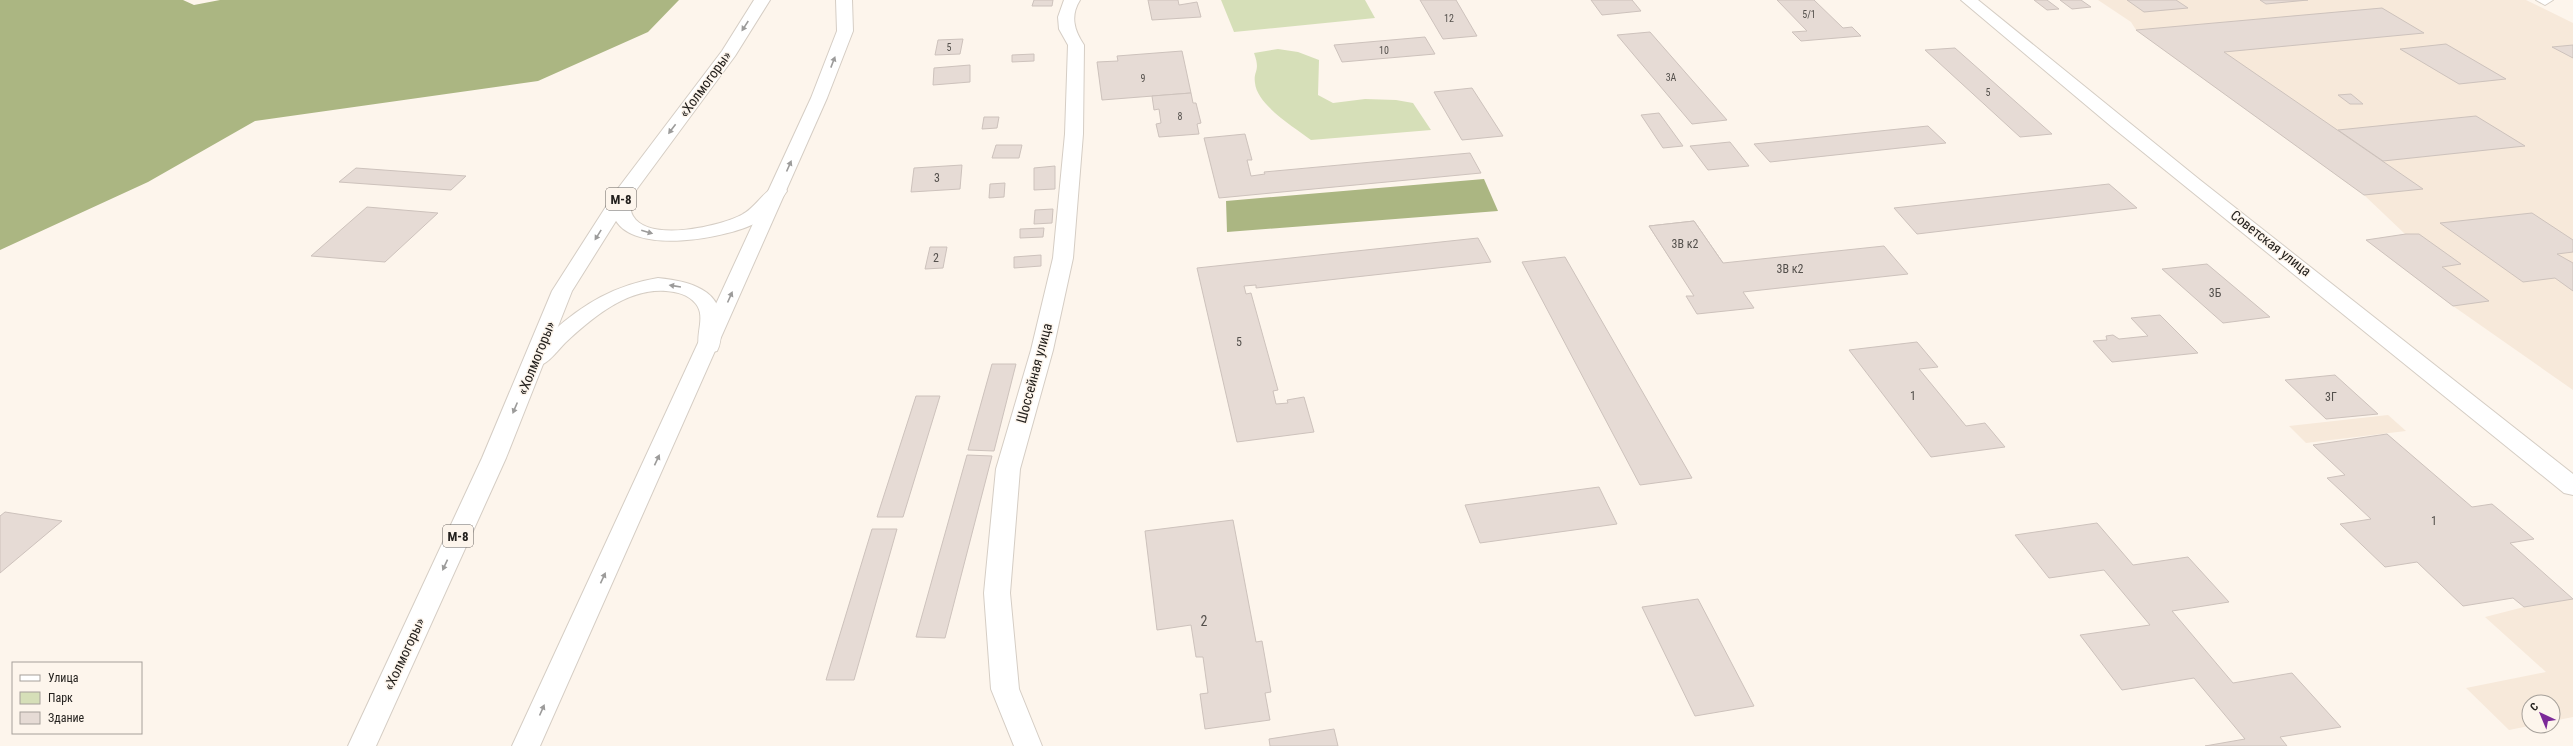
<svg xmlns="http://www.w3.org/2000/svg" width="2573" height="746" viewBox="0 0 2573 746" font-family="'Roboto Condensed',sans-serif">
<rect width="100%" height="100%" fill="#fdf5ec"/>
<!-- built -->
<g fill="#f7e9da">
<path d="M2098,0H2526L2573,23V390L2453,306L2366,240L2405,234L2364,195L2136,30L2131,22Z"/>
<path d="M2388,415L2406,431L2306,443L2289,426Z"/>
<path d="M2573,599V717L2553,721V702H2529V726L2509,730L2466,688L2546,672L2485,617L2524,607Z"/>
</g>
<!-- green -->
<g fill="#d6dfb8">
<path d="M1221,0H1365L1375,18L1234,32Z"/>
<path d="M1278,49L1298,52L1319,60L1318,95L1333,103L1365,99L1396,100L1413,103L1431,130L1311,140C1294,127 1257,105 1255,83C1253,70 1261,72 1254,53Z"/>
</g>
<!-- forest -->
<g fill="#abb682">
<path d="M0,0H183L194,5L220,0H679L648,32L538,81L255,121L148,182L0,250Z"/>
<path d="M1484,179L1498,211L1227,232L1226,201Z"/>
</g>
<!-- building -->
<g fill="#e6dbd5" stroke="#cdc2bc">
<path d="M1034,0H1053L1052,6H1032Z"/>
<path d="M1148,0H1178L1179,5L1197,2L1201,17L1152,20Z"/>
<path d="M1420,0H1456L1477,36L1443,39Z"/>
<path d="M1591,0H1632L1641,11L1602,15Z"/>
<path d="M1777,0H1814L1843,28L1852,27L1861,36L1801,41L1792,32L1807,31Z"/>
<path d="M2034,0H2047L2059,9L2047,10Z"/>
<path d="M2060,0H2081L2091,7L2072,9Z"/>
<path d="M2127,0H2176L2188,8L2144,12Z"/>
<path d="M2260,0H2308L2266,4Z"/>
<path d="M2382,8L2424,33L2224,52L2423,189L2364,195L2136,30Z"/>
<path d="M1650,32L1727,120L1692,124L1617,35Z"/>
<path d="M1425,37L1435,54L1342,62L1334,45Z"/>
<path d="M963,39L960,54L935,55L938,40Z"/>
<path d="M2446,44L2506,79L2459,84L2400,49Z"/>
<path d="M2573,45V58L2552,47Z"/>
<path d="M1955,48L2052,134L2020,137L1925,50Z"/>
<path d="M1182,51L1191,93L1102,100L1097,62L1118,61L1117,56Z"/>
<path d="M1034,54V61L1012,62V55Z"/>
<path d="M970,65V82L933,85L934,68Z"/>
<path d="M1472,88L1503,136L1462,140L1434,92Z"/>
<path d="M1191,93L1193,103H1196L1201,123L1197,124L1199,134L1159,137L1156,124L1161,123L1159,109L1154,110L1152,96Z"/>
<path d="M2351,94L2363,104H2350L2338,95Z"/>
<path d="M1659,113L1683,146L1663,148L1641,115Z"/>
<path d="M2476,116L2525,146L2383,161L2338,130Z"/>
<path d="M984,117H999L997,128L982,129Z"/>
<path d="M1928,126L1946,143L1770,162L1754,144Z"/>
<path d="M1245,134L1252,160H1247L1251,176L1265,174L1264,172L1470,153L1481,173L1219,198L1204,138Z"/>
<path d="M1730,142L1749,166L1708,170L1690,146Z"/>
<path d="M996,145H1022L1019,158H992Z"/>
<path d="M962,165L960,189L911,192L914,168Z"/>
<path d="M1055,166V189L1034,190V168Z"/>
<path d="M356,168L466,176L451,190L339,182Z"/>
<path d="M1005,183L1004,197L989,198L990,184Z"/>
<path d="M2109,184L2137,208L1917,234L1894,208Z"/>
<path d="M367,207L438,213L385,262L311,256Z"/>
<path d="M1053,209L1052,223L1034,224L1035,210Z"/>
<path d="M2532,213L2573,240V252L2557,254L2573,263V291L2555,278L2523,282L2440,223Z"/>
<path d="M1694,221L1723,263L1728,270L1681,275L1649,226Z"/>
<path d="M1694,221L1723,263L1884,246L1908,274L1743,292L1754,308L1697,314L1686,296H1694L1649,226Z"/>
<path d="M1044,228L1043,237L1020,238V229Z"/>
<path d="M2406,234H2419L2461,264L2442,267L2489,301L2453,306L2366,240Z"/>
<path d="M1478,238L1491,262L1256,288V285L1244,286L1246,294L1251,293L1278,390L1273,391L1276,404L1288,403L1287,400L1304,397L1314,432L1237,442L1197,268Z"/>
<path d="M930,247H947L943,268L925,269Z"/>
<path d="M1041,255V266L1014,268V257Z"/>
<path d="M1565,257L1692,478L1640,485L1522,262Z"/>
<path d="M2207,264L2270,317L2223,323L2162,269Z"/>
<path d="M2160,315L2198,353L2112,362L2093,341L2107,340L2106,336L2113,335L2119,339L2148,336L2131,318Z"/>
<path d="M1917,342L1938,367L1919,369L1966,426L1985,423L2005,447L1931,457L1849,350Z"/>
<path d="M992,364H1016L994,451L968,450Z"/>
<path d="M2335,375L2378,414L2326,419L2285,380Z"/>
<path d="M916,396H940L903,517H877Z"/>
<path d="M2387,434L2472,507L2492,504L2534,539L2510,543L2573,599L2524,607L2513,598L2463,606L2417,562L2385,567L2340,524L2371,519L2327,478L2345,475L2313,445Z"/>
<path d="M967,455L992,456L945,638L916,637Z"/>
<path d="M1599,487L1617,524L1480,543L1465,505Z"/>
<path d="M5,512L62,521L0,573V516Z"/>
<path d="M1233,520L1256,642L1262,641L1271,692L1265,693L1270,720L1205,729L1200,694L1208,693L1203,657H1196L1191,625L1157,630L1145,531Z"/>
<path d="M2097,523L2133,565L2188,557L2229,602L2172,611L2233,683L2292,673L2341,727L2280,737L2287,746H2205L2245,739L2194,678L2122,690L2080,635L2150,625L2104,570L2049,578L2015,535Z"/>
<path d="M872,529H897L854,680H826Z"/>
<path d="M1698,599L1754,706L1695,716L1642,607Z"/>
<path d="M1334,729L1338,746H1270L1269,739Z"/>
</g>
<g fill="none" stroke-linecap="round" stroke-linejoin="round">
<!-- street casing -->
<g stroke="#d5cdc4" stroke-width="2">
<g id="street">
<path d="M1064,0H1080C1070,16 1074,30 1084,45L1083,134L1073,258L1053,350L1020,469L1010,593L1019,689L1042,746H1014L991,689L984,593L996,469L1031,350L1053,258L1065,134L1068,45L1059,29L1058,17Z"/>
<path d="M1961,0H1978L2200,180L2573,474V495L2564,493L2112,127Z"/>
<path d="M2536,0H2553L2545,5Z"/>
<path d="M778,185L785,187L787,191C779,203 770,214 758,222C729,238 631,257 614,217C611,209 611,199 616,191H630L632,195C631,202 629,209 633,216C649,243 722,226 743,214C756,207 765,189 778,185Z"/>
<path d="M658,278C688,281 724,289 721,327C721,335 721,344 717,351L709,353L701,351C693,337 707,318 696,304C688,294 677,292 666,291C627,288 592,318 565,343C559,349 551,360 543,364C538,367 533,365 528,364L525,359C532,349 542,341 551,333C583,304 615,285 658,278Z"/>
</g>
</g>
<!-- highway casing -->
<g stroke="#d5cdc4" stroke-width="2">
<g id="highway">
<path d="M754,0H770L735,56L631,197L572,291L506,458L376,746H348L482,458L552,291L616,191L722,51Z"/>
<path d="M836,0H852L853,31L827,98L540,746H512L811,98L837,31Z"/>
</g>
</g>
<!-- street -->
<use href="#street" fill="#fff" fill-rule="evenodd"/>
<!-- highway -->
<use href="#highway" fill="#fff" fill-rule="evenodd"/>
</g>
<!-- one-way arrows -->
<defs><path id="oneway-solid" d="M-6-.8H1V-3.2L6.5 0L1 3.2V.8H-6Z"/></defs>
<g fill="#9c9b9a">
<use href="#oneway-solid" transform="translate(745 26) rotate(123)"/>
<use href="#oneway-solid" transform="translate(833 62) rotate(-69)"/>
<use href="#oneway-solid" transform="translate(672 129) rotate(127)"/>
<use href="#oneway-solid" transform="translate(789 166) rotate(-66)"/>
<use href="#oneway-solid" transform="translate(647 232) rotate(16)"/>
<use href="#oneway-solid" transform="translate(598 235) rotate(122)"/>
<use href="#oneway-solid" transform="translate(675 286) rotate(-171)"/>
<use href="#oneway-solid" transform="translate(730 297) rotate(-66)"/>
<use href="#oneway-solid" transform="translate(515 408) rotate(113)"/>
<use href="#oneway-solid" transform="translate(657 460) rotate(-65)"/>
<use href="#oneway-solid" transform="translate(445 565) rotate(115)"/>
<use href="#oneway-solid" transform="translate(603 578) rotate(-65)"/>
<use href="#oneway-solid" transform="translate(542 710) rotate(-66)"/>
</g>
<g text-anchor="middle" stroke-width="3" stroke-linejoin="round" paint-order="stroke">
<!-- far-number labels -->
<g font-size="10" fill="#54504c">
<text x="1809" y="18">5/1</text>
<text x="1449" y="22">12</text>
<text x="949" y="51">5</text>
<text x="1384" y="54">10</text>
<text x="1671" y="81">3А</text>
<text x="1143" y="82">9</text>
<text x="1988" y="96">5</text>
<text x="1180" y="120">8</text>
</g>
<!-- number labels -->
<g font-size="12" fill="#54504c">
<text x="937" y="182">3</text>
<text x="1685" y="248">3В к2</text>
<text x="936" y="262">2</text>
<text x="1790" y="273">3В к2</text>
<text x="2215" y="297">3Б</text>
<text x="1239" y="346">5</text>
<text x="1913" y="400">1</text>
<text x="2331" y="401">3Г</text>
<text x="2434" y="525">1</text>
</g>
<!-- shield labels -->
<g fill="#fdf5ec" stroke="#65615c" stroke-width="1">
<rect x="606" y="188" width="30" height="22" rx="3"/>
<rect x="443" y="525" width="30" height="22" rx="3"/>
</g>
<g font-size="13" font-weight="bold" fill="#24211e">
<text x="621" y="204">М-8</text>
<text x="458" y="541">М-8</text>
</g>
<!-- street labels -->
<g font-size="14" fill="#24211e" stroke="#fdf5ec">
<text transform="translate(705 84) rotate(-54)" y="5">«Холмогоры»</text>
<text transform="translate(2271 243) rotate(38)" y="5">Советская улица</text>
<text transform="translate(536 358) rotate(-68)" y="5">«Холмогоры»</text>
<text transform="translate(1034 373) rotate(-75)" y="5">Шоссейная улица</text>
<text transform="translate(404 654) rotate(-65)" y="5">«Холмогоры»</text>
</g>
<!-- near-number labels -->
<g font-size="14" fill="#54504c">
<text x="1204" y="626">2</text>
</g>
</g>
<!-- legend -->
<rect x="12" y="662" width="130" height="72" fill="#fdf5ec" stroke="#a6a09a"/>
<rect x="20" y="675" width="20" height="6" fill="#ffffff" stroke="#a6a09a"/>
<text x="48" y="682" font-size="12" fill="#24211e">Улица</text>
<rect x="20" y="692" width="20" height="12" fill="#d6dfb8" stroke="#a6a09a"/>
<text x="48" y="702" font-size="12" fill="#24211e">Парк</text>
<rect x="20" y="712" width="20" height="12" fill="#e6dbd5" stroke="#a6a09a"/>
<text x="48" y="722" font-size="12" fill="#24211e">Здание</text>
<!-- north arrow -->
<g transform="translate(2541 714) rotate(316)"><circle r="19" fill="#fdf5ec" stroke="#a6a09a"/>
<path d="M0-3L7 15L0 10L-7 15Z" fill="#7c2998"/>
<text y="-6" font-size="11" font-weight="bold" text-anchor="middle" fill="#24211e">С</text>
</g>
</svg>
